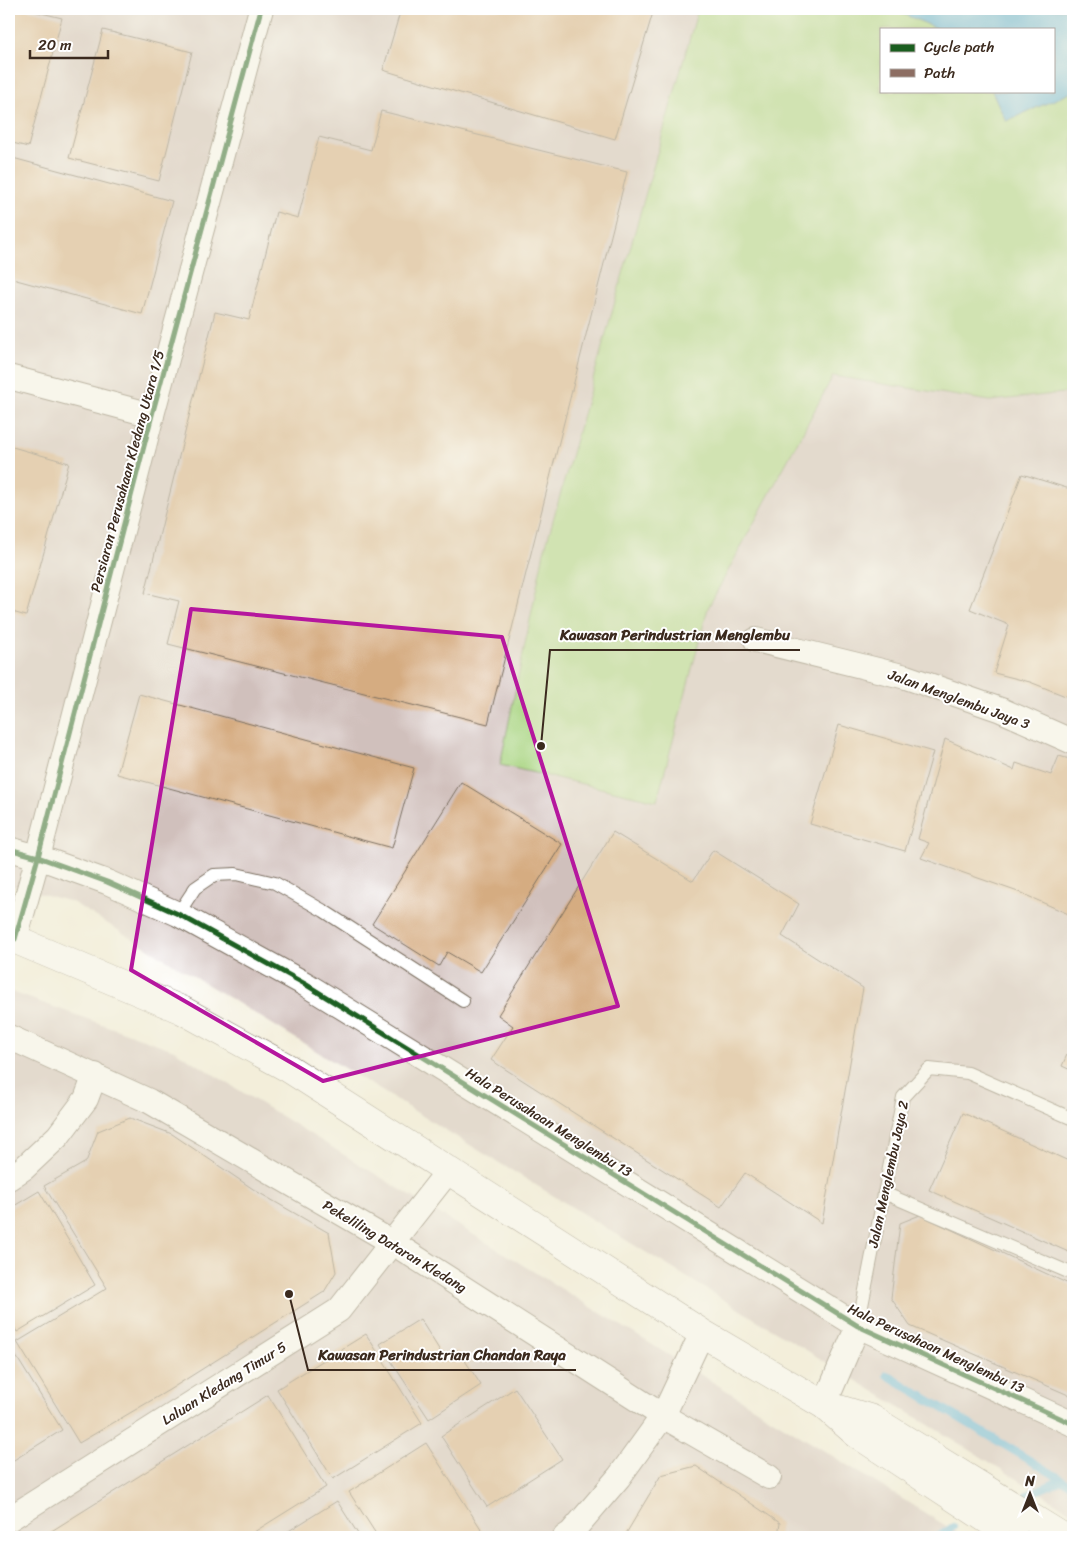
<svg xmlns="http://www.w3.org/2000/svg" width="1082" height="1546" viewBox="0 0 1082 1546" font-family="Sriracha,sans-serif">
<rect width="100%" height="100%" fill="#fff"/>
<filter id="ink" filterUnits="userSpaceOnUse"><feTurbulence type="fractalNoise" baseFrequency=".02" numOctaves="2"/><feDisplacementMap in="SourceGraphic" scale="10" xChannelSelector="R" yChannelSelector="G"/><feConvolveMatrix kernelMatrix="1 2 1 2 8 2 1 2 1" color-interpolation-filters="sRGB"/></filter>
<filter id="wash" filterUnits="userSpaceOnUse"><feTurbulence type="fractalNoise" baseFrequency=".0096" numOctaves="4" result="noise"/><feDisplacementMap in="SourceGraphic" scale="20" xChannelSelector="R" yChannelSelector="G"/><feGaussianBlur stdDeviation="1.12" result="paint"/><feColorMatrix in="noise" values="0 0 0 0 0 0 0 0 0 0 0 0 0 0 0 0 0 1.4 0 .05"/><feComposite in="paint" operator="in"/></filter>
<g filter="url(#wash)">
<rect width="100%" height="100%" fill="#f3eeda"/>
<!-- industrial -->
<g fill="#d0c0bc">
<path d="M9,9H698L544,553L708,608L833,376L990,401L1073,392V1513L72,902L9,885Z"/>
<path d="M9,991L174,1050L964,1537H9Z"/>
</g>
<!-- green -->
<path fill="#a8d480" stroke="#727f4f" d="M698,9H891L939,29H881V91H992L1006,121L1070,93L1073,87V392L990,401L833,376L708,608L657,801L500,765L544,552Z"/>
<!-- water -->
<path fill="#5fb3db" stroke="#4d6e7c" d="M891,9H1073V87L1070,93L1006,121L992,91H1053V29H939Z"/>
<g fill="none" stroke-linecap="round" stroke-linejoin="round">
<!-- stream -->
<g stroke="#5fb3db" stroke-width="8">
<path d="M887,1375L1073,1486"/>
<path d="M1027,1495L1062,1480"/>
<path d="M938,1537L953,1527"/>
</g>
</g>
<g id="blocks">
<!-- building -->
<g fill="#d5ac81">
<path d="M9,9H25L62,18L28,147L9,142Z"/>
<path d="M401,9H654L615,139L383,70Z"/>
<path d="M103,30L192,52L159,181L69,158Z"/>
<path d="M381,111L627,172L488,724L168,644L179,601L145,593L215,312L249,320L276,212L298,218L319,137L371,150Z"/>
<path d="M9,157L172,201L142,314L9,278Z"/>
<path d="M9,446L69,463L26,616L9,611Z"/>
<path d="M1022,474L1073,490V699L1030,682L994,673L1009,625L970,609Z"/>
<path d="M139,694L414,768L392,848L117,774Z"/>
<path d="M839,725L933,752L905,851L810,824Z"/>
<path d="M945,739L1014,770L1016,763L1051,775L1059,756L1073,760V916L1021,893L921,858L929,843L918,839Z"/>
<path d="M461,782L562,844L481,972L447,952L439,966L372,924Z"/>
<path d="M613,832L693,881L713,850L799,904L782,936L863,988L822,1223L745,1173L721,1207L491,1060L513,1026L498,1015Z"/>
<path d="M1073,1041V1071L1062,1066Z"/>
<path d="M963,1113L1073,1163V1254L929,1190Z"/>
<path d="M130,1118L172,1134L256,1191L329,1233L336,1272L324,1292L169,1390L79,1443L17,1342L107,1288L44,1186L86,1162L98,1131Z"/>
<path d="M39,1191L95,1285L17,1332L9,1318V1209Z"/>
<path d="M920,1215L1073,1286V1397L910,1326L891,1298L900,1223Z"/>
<path d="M420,1319L445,1359L458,1350L481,1385L429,1419L380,1344Z"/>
<path d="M366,1334L422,1423L333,1479L277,1389Z"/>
<path d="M16,1356L62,1430L9,1463V1360Z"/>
<path d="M515,1388L562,1459L487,1507L441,1436Z"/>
<path d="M268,1395L326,1487L246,1537H42Z"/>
<path d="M426,1443L485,1535L482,1537H378L349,1492Z"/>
<path d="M696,1466L780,1523L778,1537H624L661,1475Z"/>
<path d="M337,1501L360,1537H279Z"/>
</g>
</g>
</g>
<g filter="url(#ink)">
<use href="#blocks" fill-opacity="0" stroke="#7b6f60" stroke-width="1"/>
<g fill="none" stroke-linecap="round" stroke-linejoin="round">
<!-- service casing -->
<g stroke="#7b6f60" stroke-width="14">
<g id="service">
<path d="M178,914L195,888L214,875L236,874L275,883L324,911L463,1001"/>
<path d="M884,1193L1073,1274"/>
<path d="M858,1326L903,1097L929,1069L968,1073L1073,1119"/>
</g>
</g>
<!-- minor casing -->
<g stroke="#7b6f60" stroke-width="26">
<g id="minor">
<path d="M9,377L152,415"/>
<path d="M756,640L906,677L1001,710L1073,742"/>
<path d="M9,849L38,857L107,882L178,914L305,984L858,1326L1073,1424"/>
<path d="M15,939L38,857L152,415L261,9"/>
<path d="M9,1037L149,1101L393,1243L663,1416L769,1477"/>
<path d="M9,1178L24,1168L58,1136L86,1099L95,1075"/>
<path d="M824,1405L858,1326"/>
<path d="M9,1519L339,1310L449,1170"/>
<path d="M565,1537L571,1533L619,1477L663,1416L702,1333"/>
</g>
</g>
<!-- tertiary casing -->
<g stroke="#7b6f60" stroke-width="29">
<g id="tertiary">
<path d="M9,937L182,1010L288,1068L702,1333L824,1405L857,1434L1014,1537"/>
<path d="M832,1407L872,1419L1063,1537"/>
</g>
</g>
<!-- service -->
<use href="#service" stroke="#fff" stroke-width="12"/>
<!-- minor -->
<use href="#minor" stroke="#fff" stroke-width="24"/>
<!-- tertiary -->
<use href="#tertiary" stroke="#fff" stroke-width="28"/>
<!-- quiet -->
<path stroke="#8d6e63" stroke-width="4" stroke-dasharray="8 4" stroke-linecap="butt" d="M1007,1537L1010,1534"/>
<!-- cycleway casing -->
<g stroke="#fff" stroke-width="8">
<g id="cycleway">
<path d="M9,849L38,857L107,882L178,914L305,984L858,1326L1073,1424"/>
<path d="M15,939L38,857L152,415L261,9"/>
</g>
</g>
<!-- cycleway -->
<use href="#cycleway" stroke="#1b5e20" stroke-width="5"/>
</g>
</g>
<!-- marked area -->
<path d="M0 0H1082V1546H0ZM191,609L502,637L618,1006L323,1081L131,970Z" fill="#f3eeda" fill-opacity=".55" fill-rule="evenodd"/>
<path fill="none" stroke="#b5179e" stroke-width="4" stroke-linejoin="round" d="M191,609L502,637L618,1006L323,1081L131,970Z"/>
<g text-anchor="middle" stroke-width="4" stroke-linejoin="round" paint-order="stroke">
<!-- street labels -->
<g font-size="14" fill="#3b2a1e" stroke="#fff">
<text transform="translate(127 471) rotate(-75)" y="5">Persiaran Perusahaan Kledang Utara 1/5</text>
<text transform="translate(959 699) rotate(20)" y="5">Jalan Menglembu Jaya 3</text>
<text transform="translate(549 1122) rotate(32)" y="5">Hala Perusahaan Menglembu 13</text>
<text transform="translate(888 1174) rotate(-78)" y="5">Jalan Menglembu Jaya 2</text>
<text transform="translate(395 1246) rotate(31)" y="5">Pekeliling Dataran Kledang</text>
<text transform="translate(936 1348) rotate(25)" y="5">Hala Perusahaan Menglembu 13</text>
<text transform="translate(224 1383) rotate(-32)" y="5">Laluan Kledang Timur 5</text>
</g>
</g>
<!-- callouts -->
<path fill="none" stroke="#3b2a1e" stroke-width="2" d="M541 746L550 650H800M289 1294L308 1370H576"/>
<g fill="#3b2a1e" stroke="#fff" stroke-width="2">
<circle cx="541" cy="746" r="5"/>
<circle cx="289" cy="1294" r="5"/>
</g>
<g font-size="15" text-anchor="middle" font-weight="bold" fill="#3b2a1e" stroke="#fff" stroke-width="4" stroke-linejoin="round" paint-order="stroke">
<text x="675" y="640">Kawasan Perindustrian Menglembu</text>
<text x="442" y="1360">Kawasan Perindustrian Chandan Raya</text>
</g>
<!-- margin -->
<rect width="1082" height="1546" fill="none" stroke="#fff" stroke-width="30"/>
<!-- legend -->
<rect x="880" y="28" width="175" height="65" fill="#ffffff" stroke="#b1aaa5"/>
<rect x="890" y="44" width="25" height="8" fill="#1b5e20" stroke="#b1aaa5"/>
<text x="924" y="52" font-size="15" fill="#3b2a1e">Cycle path</text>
<rect x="890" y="69" width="25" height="8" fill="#8d6e63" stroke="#b1aaa5"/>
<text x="924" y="78" font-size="15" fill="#3b2a1e">Path</text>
<!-- north arrow -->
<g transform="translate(1030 1494)" stroke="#ffffff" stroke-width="4" paint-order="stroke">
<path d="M0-4L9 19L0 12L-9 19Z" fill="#3b2a1e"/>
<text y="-8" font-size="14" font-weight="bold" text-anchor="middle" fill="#3b2a1e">N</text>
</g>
<!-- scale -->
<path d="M30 50v8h78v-8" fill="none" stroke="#3b2a1e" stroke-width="2.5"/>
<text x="38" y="50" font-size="15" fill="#3b2a1e" stroke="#ffffff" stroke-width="4" paint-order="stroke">20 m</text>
</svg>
